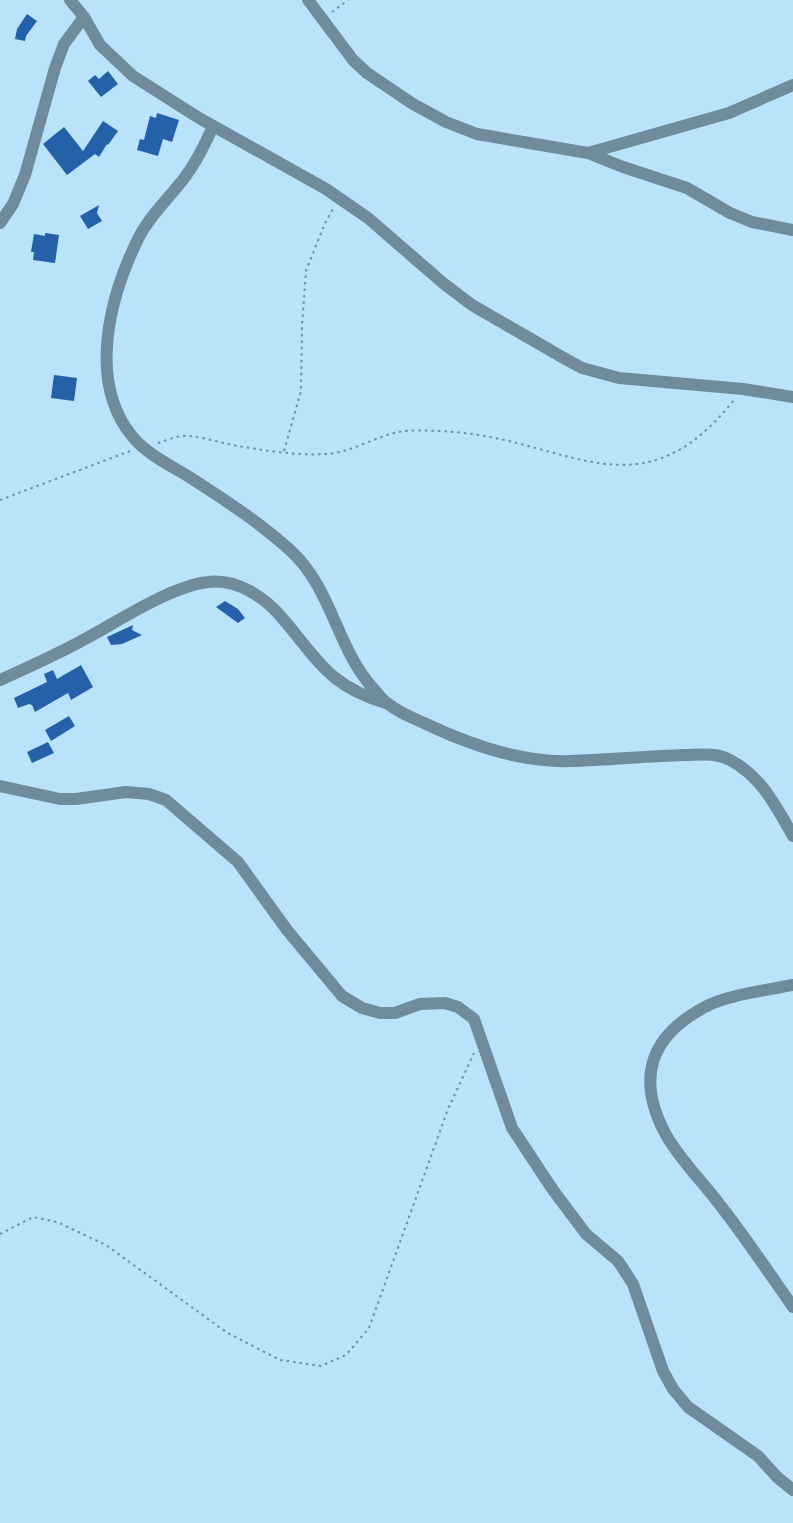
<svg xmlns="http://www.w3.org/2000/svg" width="793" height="1523" viewBox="0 0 793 1523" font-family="'Noto Sans',sans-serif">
<rect width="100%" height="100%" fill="#b9e2fb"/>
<!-- building -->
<g fill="#2461a9">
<path d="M27,14L37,21L26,36L25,41L15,39L17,29Z"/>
<path d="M108,71L118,84L101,97L88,81L95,75L99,79Z"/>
<path d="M157,113L179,120L172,142L163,139L158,156L137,150L140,139L144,140L150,116L156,118Z"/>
<path d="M103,121L118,131L108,145L107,144L99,157L95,154L67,175L43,144L64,127L83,151Z"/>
<path d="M99,205L97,213L102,221L88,229L80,216Z"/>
<path d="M45,233L59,235L55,263L33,260L34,252H31L34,234L45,236Z"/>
<path d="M54,375L77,378L74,401L51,398Z"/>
<path d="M225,601L238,609L245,618L238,623L216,607Z"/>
<path d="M133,625L132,630L142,635L122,644L111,645L107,637Z"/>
<path d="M81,665L93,687L71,700L68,693L35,712L32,705L29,704L18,708L14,698L47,682L44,674L53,670L57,679Z"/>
<path d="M69,716L75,726L51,741L45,730Z"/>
<path d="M48,742L54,753L32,763L27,752Z"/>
</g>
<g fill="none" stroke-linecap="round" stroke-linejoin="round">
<!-- path -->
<g stroke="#6c90a5" stroke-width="2" stroke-dasharray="2.5 4" stroke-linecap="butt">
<path d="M332,12L348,0"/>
<path d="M158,443C167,440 179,435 188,436C202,437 218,442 232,445C262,450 296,456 326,454C349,453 375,437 398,432C415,429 438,431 455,432C571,442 641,517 734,400"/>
<path d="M284,451L301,391L302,326L306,271L325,223L333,209"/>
<path d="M0,500L130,451"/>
<path d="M0,1234L33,1217L57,1222L106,1245L226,1332L280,1360L321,1366L346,1355L369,1328L448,1109L474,1053"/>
</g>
<!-- minor -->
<g stroke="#6f8b9c" stroke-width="12">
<path d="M70,0L84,17L100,45L133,76L199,118L326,189L368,218L443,283L472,305L562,357L582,368L619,378L743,389L793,397"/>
<path d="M308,0L353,60L367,73L413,104L446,122L477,134L588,153L623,167L687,188L730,213L752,222L793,230"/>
<path d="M213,126C204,147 192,170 177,187C164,203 147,220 138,239C110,296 87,381 132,436C147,455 174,467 194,480C228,502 260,523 290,550C331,587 336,645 371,686C376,691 381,699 387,703C397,711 412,718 424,723C468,744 522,763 571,761C609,760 646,756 684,755C699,755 715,752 730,760C761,776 776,806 793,836"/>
<path d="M588,153L729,113L793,85"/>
<path d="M0,223L13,204L25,175L55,68L64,44L84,17"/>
<path d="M0,680C29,667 58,654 85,639C119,621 171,586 208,582C237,578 266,598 283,619C319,661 329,686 386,703"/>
<path d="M0,786L60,799H76L126,792L149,794L166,800L238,862L287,930L342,996L362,1008L380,1013H395L420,1004L445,1003L458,1007L474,1019L512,1128L553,1190L586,1234L618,1261L633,1284L663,1371L673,1389L688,1407L758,1456L777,1477L793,1490"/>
<path d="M793,985C768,990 726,995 705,1007C650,1036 636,1078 665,1133C679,1159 702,1181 720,1205C746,1238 769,1273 793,1307"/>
</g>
</g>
</svg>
